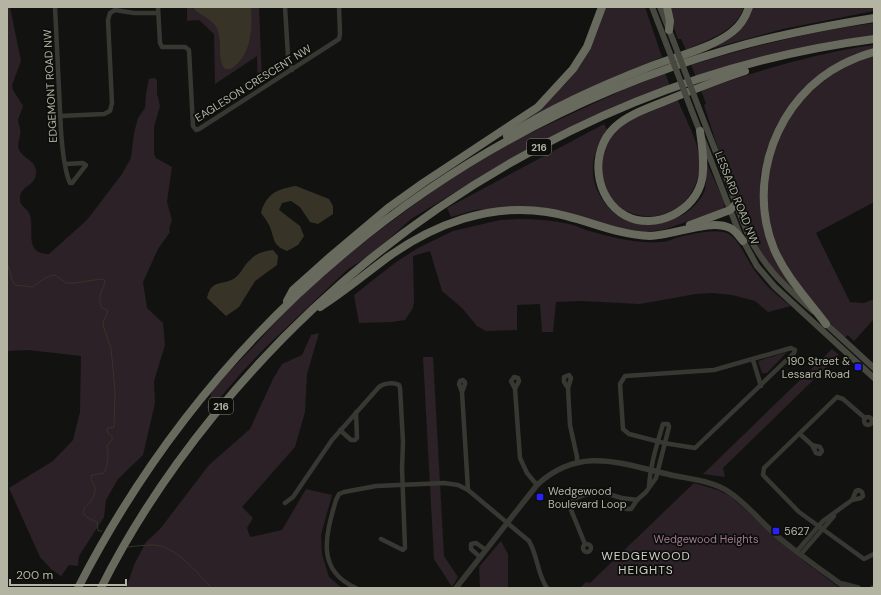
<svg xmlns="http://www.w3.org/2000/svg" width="881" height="595" viewBox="0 0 881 595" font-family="'DM Sans',sans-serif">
<rect width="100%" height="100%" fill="#121311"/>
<!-- green -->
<g fill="#2b2127">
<path d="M7,7H10L21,61L12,85L13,90L23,106C22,111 19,115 18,120C18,124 20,126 20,129C22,136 16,143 19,150C24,159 35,160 36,171C37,187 20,185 20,198C19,206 26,207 29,213C36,227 22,254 49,254L87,220L122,174L131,158L134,133L138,118L145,108L146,94L149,79L154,78L157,80V94L160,106L154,127V154L156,158L172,167L167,202L172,220L169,229L170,232L158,249L143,282L147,308L163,323L165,345L154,381L155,403L143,455L118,479L106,500L104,517L79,556L78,566L69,565L61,576L51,569L40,557L9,488L53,461L73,440L80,412L81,356L28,350L7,351Z"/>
<path d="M187,7H259L262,82L258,85L257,56L215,84L214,34L199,20L187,21Z"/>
<path d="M605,7H645L662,57L531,117C539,105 557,92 568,81C587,61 597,33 605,7Z"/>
<path d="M671,7H744C736,32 707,40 686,50L681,39H678L674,28Z"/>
<path d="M752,7H874V11L783,29L714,48V46Z"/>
<path d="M874,23V35L807,47L755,59L696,77L691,65C751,47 812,31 874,23Z"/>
<path d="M874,45V48L860,53L788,108L777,125L767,149L760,176V194L762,217L766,238L774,259L792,286L791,287L769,265L752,236L720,155L704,105L706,104L701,90C758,71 815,53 874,45Z"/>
<path d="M874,56V202L816,233L850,302L864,303L874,299V319L854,341L848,335L844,338C821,312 797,287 781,257C773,242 769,223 768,207C767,197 766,186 768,177C775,131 803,90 843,68C852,62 864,59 874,56Z"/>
<path d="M665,73L670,86L618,106L542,141L522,152L411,219L375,252L347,270L264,349L243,371L213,406L208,409L207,408L213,388L256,344L282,314L333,267L368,239L439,186L513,141L625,89Z"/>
<path d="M677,98C683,114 698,140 699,157C703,195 672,225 634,214C624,211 614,205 608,195C605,190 604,181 602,175C599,166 604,142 611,135C627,117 655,107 677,98Z"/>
<path d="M604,124L607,130C600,142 593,153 593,167C591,192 612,220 638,224C649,226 659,224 670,220C680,217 689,212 696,204C699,200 704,194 705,189C707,181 705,172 706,164H707L725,203L724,207L723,209L666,229L641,233L516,207L475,210L451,217L447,208Z"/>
<path d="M518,219C535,219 552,220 569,224C575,225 580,228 586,230C610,237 636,244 661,242C666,242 671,240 675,238C687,235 719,227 729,234C739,240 747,260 755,271C765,285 777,296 791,306L768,312L755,301L732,295L713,293L696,294L640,304L582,301L556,302L553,332H542L540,304L517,305V330L486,331L477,326L462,308L442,291L430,251L413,256L414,300L413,308L405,320L392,322L359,323L354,295L396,262L418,248L453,231L500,220Z"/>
<path d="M319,333L307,374L305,412L295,447L242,507L253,518L247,528L250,537L282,530L306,489L332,495L321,535L322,554L329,577L342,588H125L128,583L134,565L146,542L160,529L209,465L250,429L273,379L282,364L302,355L311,335Z"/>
<path d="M832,349L839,355L723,468L725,477L703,474Z"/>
<path d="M787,352L767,373H762L758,361Z"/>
<path d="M423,357H433L444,556L458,577L452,587L434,559Z"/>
<path d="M694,483L718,490L730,496L805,562L840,588H580L586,582L590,583Z"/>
<path d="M501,541L508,554V588H480L479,567Z"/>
</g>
<!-- water -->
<g fill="#373427">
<path d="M194,7H251C252,26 252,50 237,64C233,68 229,71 224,68C216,54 225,35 213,23C208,18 201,15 195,10Z"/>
<path d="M296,186L329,199L333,206V214L318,224L310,222L300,207L291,201L282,203L279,210L300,226L304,236L298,245L287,251C271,245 275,237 269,225C267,221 264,217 261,213C266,194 277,189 296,186Z"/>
<path d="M273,250L278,256L277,265L255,281L239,307L226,316L207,298C212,277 224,287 236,277C242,272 244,265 250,260C256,253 265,251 273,250Z"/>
</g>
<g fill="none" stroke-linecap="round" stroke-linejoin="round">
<!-- stream -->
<g stroke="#373427" stroke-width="1">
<path d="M7,262L12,280L15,285L32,287C40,282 46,276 55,275L66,283H74L101,279L105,280C105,286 102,288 101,293C99,297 100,303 101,307L108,311L104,320L103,325L111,348L115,391L114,427L108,428L107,430L108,433L112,436V440L107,446C109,456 108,464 104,473L93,475L91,476C91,481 95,485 95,489C96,494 92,497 91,502C77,512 84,517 97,522L98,531H102"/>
<path d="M128,547C136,546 145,545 153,545C175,545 197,573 212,588"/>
</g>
<!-- minor -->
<g stroke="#373832" stroke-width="4.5">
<path d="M55,7L61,131C62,145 64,170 70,183H72L86,165L83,163L66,164"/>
<path d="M158,7L160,43L162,47H185L189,50L193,126L196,130L199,129L339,39L340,34L339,7"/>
<path d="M285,7L288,56L292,70"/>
<path d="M60,116L104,114L110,111L112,103L108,20L110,13L115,10L134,13H158"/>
<path d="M791,348L795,350L794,353L695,448L664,443L629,434L623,429L620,384L625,376L714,370Z"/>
<path d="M753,360L761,386"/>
<path d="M568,388L564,382V377L569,375L571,378L568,388L570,425L577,457V462"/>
<path d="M515,389L511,381L514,377L518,378L519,381L515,389L520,458L527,473L537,485"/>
<path d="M462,392L459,384L460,381L463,380L465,382V384L462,392L468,490"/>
<circle cx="868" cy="421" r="4"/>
<path d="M865,418L843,399L837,397L764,468L763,475L799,512L864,559L874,554"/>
<path d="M340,430L351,440H355L357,438L356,412"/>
<path d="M800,434L812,445L816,453L820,454L822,451L820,447L812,445"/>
<path d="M622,498L626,509H631L637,500L646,492L656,478L669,427L668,424H663C657,444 650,466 649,487"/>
<path d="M285,503L293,497L332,440L379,387C384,383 394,382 399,385L400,388L403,442L402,468L405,548L403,550L381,539"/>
<circle cx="587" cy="548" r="4"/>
<path d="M585,544L569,505C572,496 591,493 600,493C607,493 614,496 622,498C627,499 632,499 637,500"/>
<path d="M797,551L823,521L852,500L861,498L863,496L862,492L859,490L856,491L852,500"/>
<path d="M801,554L834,516"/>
<path d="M480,557L471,549V544L476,543L486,550"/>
<path d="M356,588C315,570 326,534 336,500L339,494L344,492L376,486L444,483L458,485L468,490L529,541C538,556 537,574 547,588"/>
</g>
<!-- tertiary -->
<g stroke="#373832" stroke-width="5.5">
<path d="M843,584L858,588"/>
<path d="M456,588L537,485C580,445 622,464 671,475C690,479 714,481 729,492C747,504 760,521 776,535C798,554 823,571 846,588"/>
<path d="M873,588H874"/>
</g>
<!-- secondary -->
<g stroke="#474840" stroke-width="6">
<path d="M652,7L666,43"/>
<path d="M660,7L673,40"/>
<path d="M698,106L747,232C763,267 785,286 813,311"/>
<path d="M691,109L740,235L757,266L775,287L874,378"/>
<path d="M824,322L874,368"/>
</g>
<!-- motorway -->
<g stroke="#686a5e" stroke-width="8">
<path d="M667,7L670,21L669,30"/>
<path d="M700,131C702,146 705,163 702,179C696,211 655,231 626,216C594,199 589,151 615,127C628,115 646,109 663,102C690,91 717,80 745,71"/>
<path d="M507,136C551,108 600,86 649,67C674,57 712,48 732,32C740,26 746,16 749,7"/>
<path d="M690,225L730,210L736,204"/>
<path d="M287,301L293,290L331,256L388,208L423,183L538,107L573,69L587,47L602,7"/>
<path d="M320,307C344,292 365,274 388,257C434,224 490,203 547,212C582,217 614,235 650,236C673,236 710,218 730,228C736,231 739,236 743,241"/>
<path d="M826,324C808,300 786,277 774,249C746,181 777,97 843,64C853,59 863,55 874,52"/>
<path d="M78,588C213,325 444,131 729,49C777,35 825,26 874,18"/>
<path d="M101,588C132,526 171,468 215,414C379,213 615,73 874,39"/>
</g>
<!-- secondary-bridge -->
<g stroke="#474840" stroke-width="6">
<path d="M673,40L698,106"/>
<path d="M666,43L691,109"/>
</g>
</g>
<!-- markers -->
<g fill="#2921fc" stroke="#0d0e0c" stroke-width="1.5">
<rect x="854" y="363" width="8" height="8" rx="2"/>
<rect x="536" y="493" width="8" height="8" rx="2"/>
<rect x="772" y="527" width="8" height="8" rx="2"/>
</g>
<g text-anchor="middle" stroke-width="3.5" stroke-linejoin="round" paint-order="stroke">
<!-- shield labels -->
<g fill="#0d0e0c" stroke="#818375" stroke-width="1">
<rect x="527" y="139" width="24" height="16" rx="3"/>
<rect x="209" y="398" width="24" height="16" rx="3"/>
</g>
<g font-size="10" font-weight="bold" fill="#b3b5a2">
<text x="539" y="151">216</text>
<text x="221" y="410">216</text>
</g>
<!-- street labels -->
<g font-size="11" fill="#b3b5a2" stroke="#0d0e0c">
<text transform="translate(253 83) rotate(-32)" y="4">EAGLESON CRESCENT NW</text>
<text transform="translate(50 86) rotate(-93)" y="4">EDGEMONT ROAD NW</text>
<text transform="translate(737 198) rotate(68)" y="4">LESSARD ROAD NW</text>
</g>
<!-- poi labels -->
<g font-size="11" fill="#b3b5a2" stroke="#0d0e0c" text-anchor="start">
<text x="850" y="365" text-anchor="end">190 Street &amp;<tspan x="850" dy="13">Lessard Road</tspan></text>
<text x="548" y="495">Wedgewood<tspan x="548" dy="13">Boulevard Loop</tspan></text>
<text x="784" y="535">5627</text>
</g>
<!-- park labels -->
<g font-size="11" fill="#a1788f" stroke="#0d0e0c">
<text x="706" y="543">Wedgewood Heights</text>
</g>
<!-- neighbourhood labels -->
<g font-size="12" letter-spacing="1" fill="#cfd0c3" stroke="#0d0e0c">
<text x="646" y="560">WEDGEWOOD<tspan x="646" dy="14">HEIGHTS</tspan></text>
</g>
</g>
<!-- border -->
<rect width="881" height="595" fill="none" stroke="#b3b5a2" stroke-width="16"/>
<!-- scale -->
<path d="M10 579v6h116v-6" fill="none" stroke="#b3b5a2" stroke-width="2"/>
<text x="16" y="579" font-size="12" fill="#b3b5a2" stroke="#0d0e0c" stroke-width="3" paint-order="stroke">200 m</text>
</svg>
